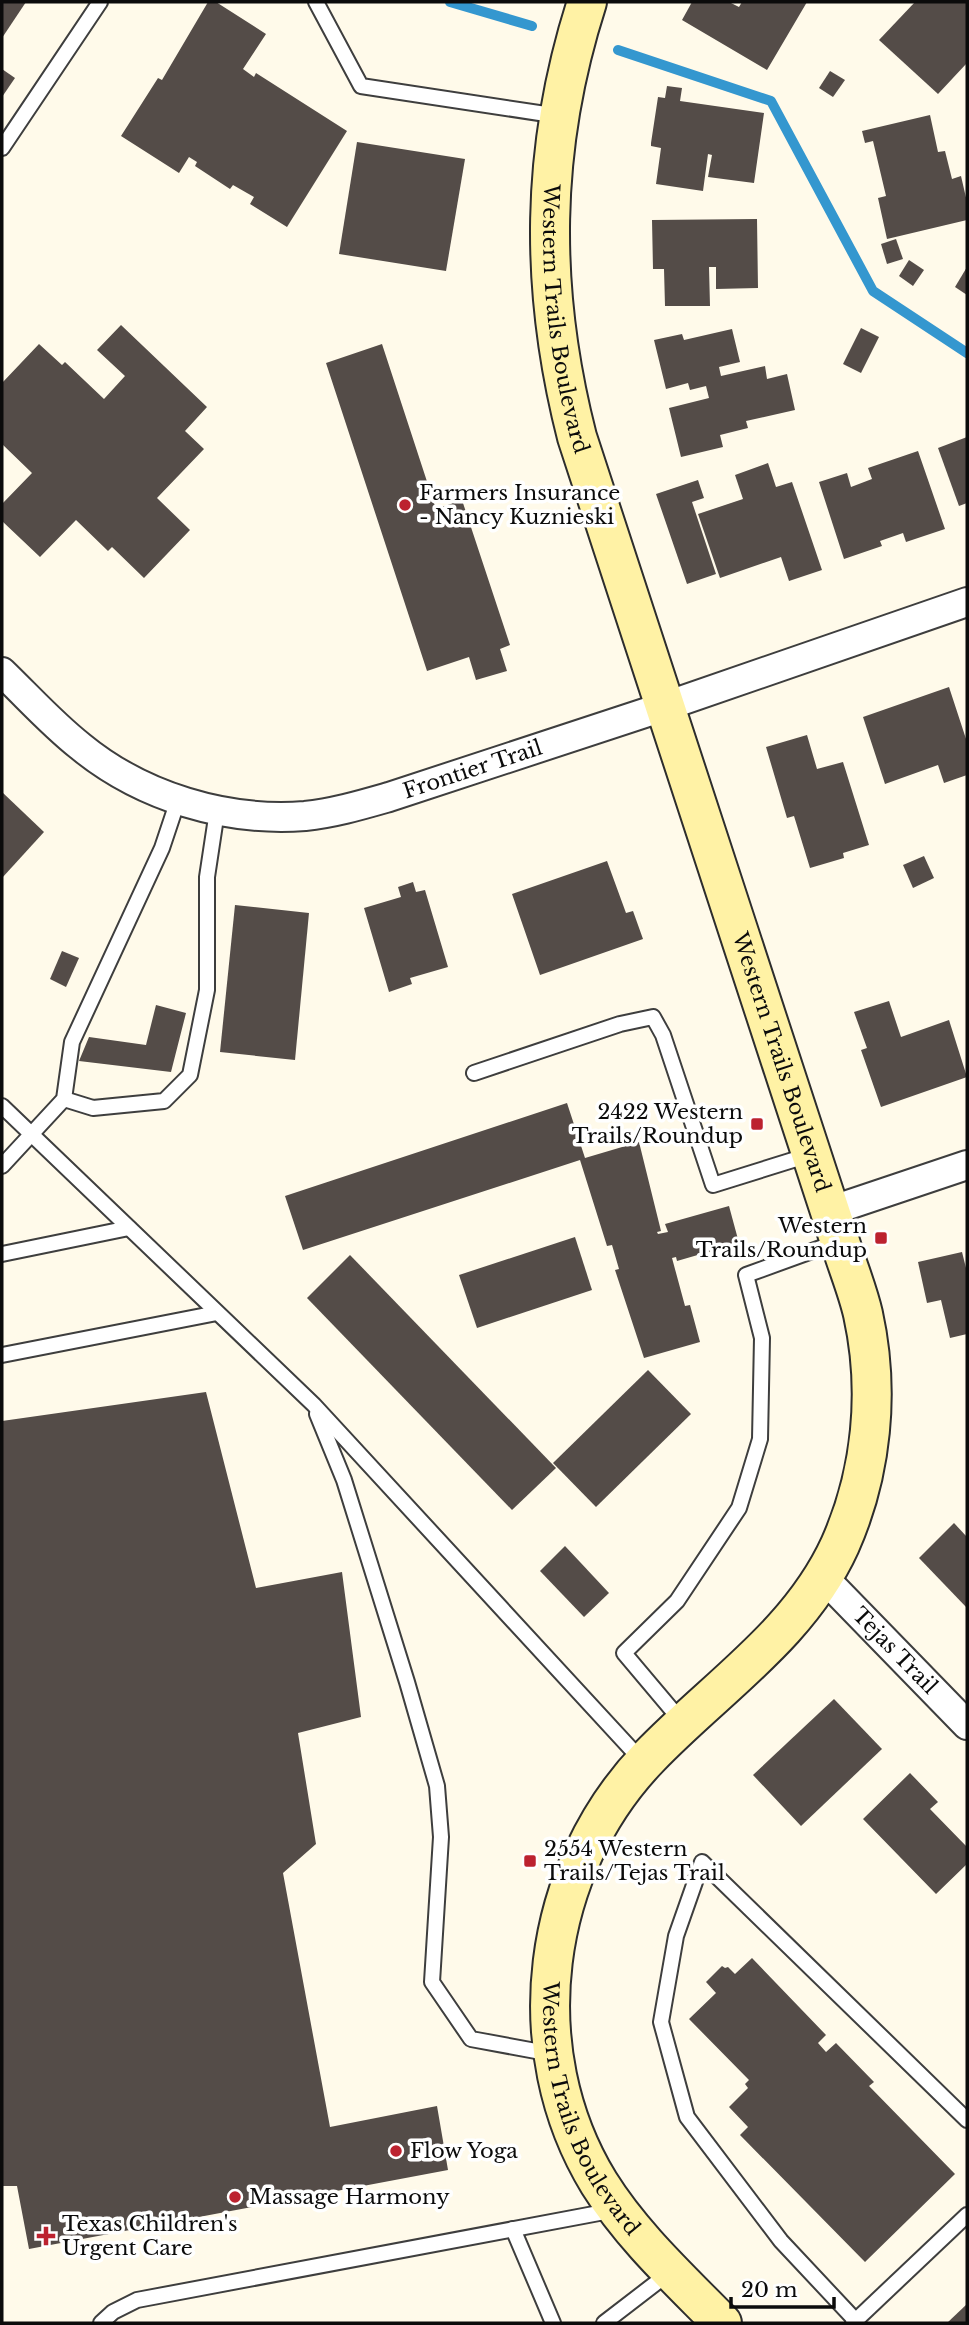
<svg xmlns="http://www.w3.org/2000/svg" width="969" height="2325" viewBox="0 0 969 2325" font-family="'Libre Baskerville',serif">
<rect width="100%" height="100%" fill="#fffaea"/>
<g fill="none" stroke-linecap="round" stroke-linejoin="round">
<!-- stream -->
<g stroke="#3497cf" stroke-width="10">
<path d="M450,2L532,26"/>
<path d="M618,50L771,101L873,291L967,353"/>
</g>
</g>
<!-- building -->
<g fill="#544c48">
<path d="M2,2H26L2,38Z"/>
<path d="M208,2H216L266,34L243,69L254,77L256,73L347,131L287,227L250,204L254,197L233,185L230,189L195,166L197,162L189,157L179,173L121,136L158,78L162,80Z"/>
<path d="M692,2H729L739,7L742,2H807L767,70L682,20Z"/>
<path d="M915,2H967V63L938,94L879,40Z"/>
<path d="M2,69L15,78L2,97Z"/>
<path d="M830,71L845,80L833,97L819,88Z"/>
<path d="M667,86L682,88L680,101L764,113L754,183L708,177L712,155L708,154L703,191L656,184L661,148L651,146V143L658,97L665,98Z"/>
<path d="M930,115L938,152L945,151L952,179L961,176L967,202V220L887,239L878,198L886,196L873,141L865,143L862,131Z"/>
<path d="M357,142L465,159L446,271L339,254Z"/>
<path d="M757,219L758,288L716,289V267H709L710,306H665L664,269H653L652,220Z"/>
<path d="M896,239L903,259L887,264L881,244Z"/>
<path d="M909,260L924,270L913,286L899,276Z"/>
<path d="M967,267V295L955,287Z"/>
<path d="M121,325L207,407L185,431L204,449L157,498L190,530L144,578L112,547L108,551L76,520L40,557L2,521V504L32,473L2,444V383L39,344L62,365L65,362L104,399L125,376L97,350Z"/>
<path d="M861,328L879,337L861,373L843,364Z"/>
<path d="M732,329L740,362L719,367L721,376L765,366L767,379L787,374L795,410L746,421L748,428L720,435L723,447L681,457L669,408L709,398L706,386L690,390L688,383L666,389L654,340L682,334L684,340Z"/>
<path d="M382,344L436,509L462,500L510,645L500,649L507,671L476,680L469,657L427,671L326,363Z"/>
<path d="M967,437V503L959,506L938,448Z"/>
<path d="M918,451L945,529L906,542L903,533L880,541L882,546L844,559L819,482L847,473L851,487L872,479L868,468Z"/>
<path d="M768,463L776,487L792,482L822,570L789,581L781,557L720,578L698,514L743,499L735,475Z"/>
<path d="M698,480L704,498L692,502L716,574L687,584L656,494Z"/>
<path d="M949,687L967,742V775L944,783L938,765L885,784L863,717Z"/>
<path d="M807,735L817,769L843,762L869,845L843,853L844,858L810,868L794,816L787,818L766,747Z"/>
<path d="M2,792L44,832L2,878Z"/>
<path d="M924,856L934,878L913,888L903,865Z"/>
<path d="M607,861L626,913L633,911L643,939L540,975L512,894Z"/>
<path d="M413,882L416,892L425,890L448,967L410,978L412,984L389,992L364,908L401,897L398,887Z"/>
<path d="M235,905L309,913L295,1060L220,1052Z"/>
<path d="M62,951L79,958L66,987L50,979Z"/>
<path d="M889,1001L901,1037L949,1020L967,1077L881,1107L861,1050L867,1048L854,1012Z"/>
<path d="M156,1005L186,1013L171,1072L79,1061L89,1037L146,1045Z"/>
<path d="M567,1103L585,1158L639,1142L661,1231L657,1232L658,1234L668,1232L665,1224L729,1206L739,1243L677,1261L676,1257L672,1258L685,1306L690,1305L700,1342L644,1358L615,1270L619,1269L612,1245L607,1246L580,1160L303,1250L285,1196Z"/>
<path d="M575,1237L592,1290L477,1328L459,1275Z"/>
<path d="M962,1252L967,1272V1334L950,1338L941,1300L927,1303L918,1262Z"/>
<path d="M350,1255L556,1468L512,1510L307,1298Z"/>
<path d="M648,1370L691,1414L596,1507L553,1463Z"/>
<path d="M206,1392L256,1588L342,1572L361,1717L298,1733L316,1844L283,1873L330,2127L437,2106L448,2170L29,2249L17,2186H2V1421Z"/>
<path d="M954,1523L967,1537V1608L919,1558Z"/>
<path d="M565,1546L609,1593L584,1617L540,1571Z"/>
<path d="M834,1699L882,1749L801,1826L753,1775Z"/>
<path d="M910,1773L938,1802L930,1809L967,1847V1864L936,1894L863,1819Z"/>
<path d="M752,1958L826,2035L818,2043L826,2052L836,2043L874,2082L869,2086L955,2174L865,2262L740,2135L748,2127L729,2107L748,2088L745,2084L749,2080L689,2019L716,1993L706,1982L722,1966L725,1968L728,1967L735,1974Z"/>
<path d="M967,2304V2323H947Z"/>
</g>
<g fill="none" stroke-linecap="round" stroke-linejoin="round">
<!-- lane casing -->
<g stroke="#3e3e3e" stroke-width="18">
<g id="lane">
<path d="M316,2L361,86L559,116"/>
<path d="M2,148L100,2"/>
<path d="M474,1073L620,1024L653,1017L663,1035L713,1185L809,1155"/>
<path d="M64,1099L93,1108L164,1101L190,1075L207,990V877L217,811"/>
<path d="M2,1106L314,1405L644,1763"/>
<path d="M2,1166L64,1099L72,1042L162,848L178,800"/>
<path d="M2,1254L129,1228"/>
<path d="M2,1355L217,1313"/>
<path d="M317,1414L344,1480L407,1682L437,1786L441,1837L432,1982L471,2039L552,2054"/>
<path d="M683,1723L624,1653L677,1601L739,1508L760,1439L762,1338L746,1275L837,1242"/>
<path d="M513,2229L553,2323"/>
<path d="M856,2321L781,2241L687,2117L661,2022L676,1936L702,1862L967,2120"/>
<path d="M101,2323L113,2312L137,2300L615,2210"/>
<path d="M604,2323L669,2273"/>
<path d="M853,2323L967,2215"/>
</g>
</g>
<!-- street casing -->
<g stroke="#3e3e3e" stroke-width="32">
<g id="street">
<path id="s1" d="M2,672C28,697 52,724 80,746C142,797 226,822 305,816C334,813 361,805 389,797L666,706L967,602"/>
<path d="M830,1211L967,1165"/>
<path id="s2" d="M823,1577L967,1725"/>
</g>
</g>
<!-- secondary casing -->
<g stroke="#2d2d2d" stroke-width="42">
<g id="secondary">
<path id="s3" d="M587,2C540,148 539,289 577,437L842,1248C849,1270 858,1292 863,1314C880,1391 872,1473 840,1545C799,1635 715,1688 649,1757C541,1869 517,2049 599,2183C632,2236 679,2279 722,2323"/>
</g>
</g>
<!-- lane -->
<use href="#lane" stroke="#fff" stroke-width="14"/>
<!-- street -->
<use href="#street" stroke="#fff" stroke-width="28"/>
<!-- secondary -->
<use href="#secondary" stroke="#fff2a5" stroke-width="38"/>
</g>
<!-- markers -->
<g fill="#bc222f" stroke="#fff" stroke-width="2.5">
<circle cx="405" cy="505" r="7"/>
<rect x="750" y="1117" width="14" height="14" rx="3.5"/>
<rect x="874" y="1231" width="14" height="14" rx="3.5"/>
<rect x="523" y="1854" width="14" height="14" rx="3.5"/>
<circle cx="396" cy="2151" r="7"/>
<circle cx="235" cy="2197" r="7"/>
<path d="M42.5 2225.5h7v7h7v7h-7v7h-7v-7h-7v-7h7z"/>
</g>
<g text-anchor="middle" stroke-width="7" stroke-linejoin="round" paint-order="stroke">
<!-- street labels -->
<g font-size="21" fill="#0b0b0b" stroke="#fff">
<text dy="7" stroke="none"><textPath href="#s3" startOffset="322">Western Trails Boulevard</textPath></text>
<text dy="7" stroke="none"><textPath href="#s1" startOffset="523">Frontier Trail</textPath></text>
<text dy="7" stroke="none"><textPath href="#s3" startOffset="1099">Western Trails Boulevard</textPath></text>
<text dy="7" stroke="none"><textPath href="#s2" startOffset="103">Tejas Trail</textPath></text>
<text dy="7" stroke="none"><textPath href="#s3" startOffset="2273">Western Trails Boulevard</textPath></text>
</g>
<!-- poi labels -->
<g font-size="21" fill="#0b0b0b" stroke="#fff" text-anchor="start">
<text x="419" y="500">Farmers Insurance<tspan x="419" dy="24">- Nancy Kuznieski</tspan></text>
<text x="743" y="1119" text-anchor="end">2422 Western<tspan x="743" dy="24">Trails/Roundup</tspan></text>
<text x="867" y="1233" text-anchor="end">Western<tspan x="867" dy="24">Trails/Roundup</tspan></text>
<text x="544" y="1856">2554 Western<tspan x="544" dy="24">Trails/Tejas Trail</tspan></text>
<text x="410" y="2158">Flow Yoga</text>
<text x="249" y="2204">Massage Harmony</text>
<text x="62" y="2231">Texas Children's<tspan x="62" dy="24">Urgent Care</tspan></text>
</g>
</g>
<!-- border -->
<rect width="969" height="2325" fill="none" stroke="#0b0b0b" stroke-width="7"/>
<!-- scale -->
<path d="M731 2297v10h103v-10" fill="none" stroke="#0b0b0b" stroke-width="3.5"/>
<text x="741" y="2297" font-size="21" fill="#0b0b0b" stroke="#ffffff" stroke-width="5" paint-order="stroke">20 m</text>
</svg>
